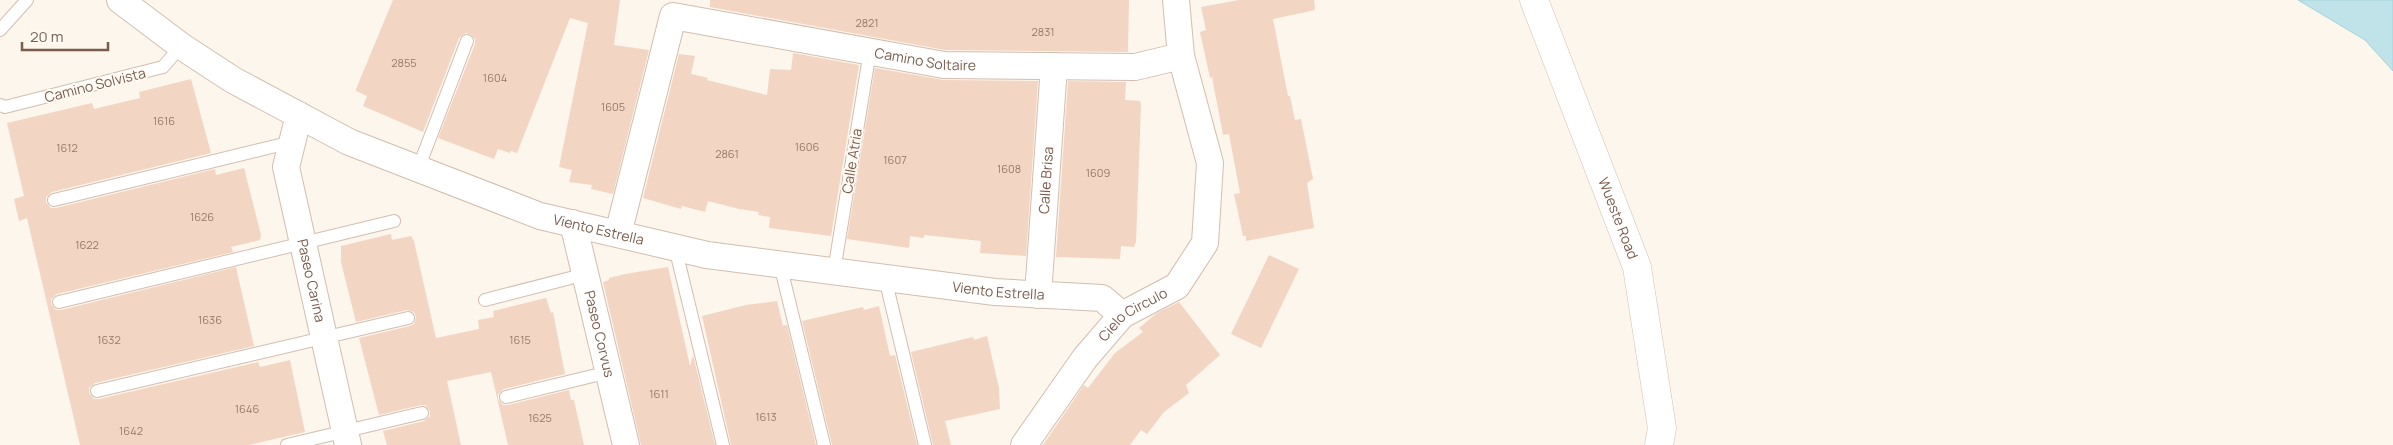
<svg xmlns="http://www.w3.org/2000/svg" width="2393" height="445" viewBox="0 0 2393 445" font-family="Manrope,sans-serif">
<rect width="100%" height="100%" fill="#fdf6ec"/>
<!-- water -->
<path fill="#bfe3e8" stroke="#a5d3da" d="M2298,0H2393V71L2365,40Z"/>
<!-- building -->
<g fill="#f3d5c3">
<path d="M393,0H620L614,45L649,50L613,194L591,189L592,185L569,182L572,170L559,167L588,23L570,18L517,153L511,151L510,153L498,149L494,159L438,138L475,44V39L470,34L465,33L459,38L423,132L363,106L367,96L356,91V89Z"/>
<path d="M710,0H1129L1128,52L945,50L710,7Z"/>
<path d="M1239,0H1314L1315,10L1273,19L1288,96H1290L1295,120L1301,119L1313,179L1307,183L1314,228L1246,241V236H1243L1234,194L1240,193L1229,134L1223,135L1212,77L1210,78L1200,32L1206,30L1201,7Z"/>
<path d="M793,53L859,65L831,236L769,228L770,217L758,215L759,212L739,209L708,201L705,212L682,206L681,209L643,198L679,54L695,56L691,74L708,78L707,80L767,95L770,69L791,70Z"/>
<path d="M875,68L944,80L1038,81L1026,256L980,253L981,241L924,235V238L910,236L909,248L847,239Z"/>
<path d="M191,79L211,153L52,192L46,197V202L51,208H56L215,169L216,175L244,168L261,235L260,240L231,247L233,252L57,294L51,299V304L56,310H61L236,267L254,346L95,383L89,388V393L94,399H99L258,362L260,367L290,360L305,432L249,445H80L27,218L19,221L14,199L24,196L7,123L92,103L94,109L140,98L139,92Z"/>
<path d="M1068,81L1126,82L1125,100L1140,101L1141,106L1136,242L1134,247L1121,246L1120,259L1056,257Z"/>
<path d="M391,234L392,240L411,236L414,241L436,338L479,329L478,320L494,317L493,311L546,298L551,313L553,312L565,374L504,389L498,394V399L503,405H508L569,390L571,400H574L584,445H508L491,372L447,381L461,445H387L383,431L424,421L430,416V411L425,405H421L379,415L359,338L410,326L414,324L416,317L414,312L407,310L356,322L341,262V246Z"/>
<path d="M1269,255L1299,269L1261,348L1231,334Z"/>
<path d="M668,267L690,366L693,355L715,445H641L603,282L609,280V278L625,274Z"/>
<path d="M777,301L783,326L787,325L816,445H731L702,316L746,305Z"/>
<path d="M1179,302L1220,355L1186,385L1189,393L1164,412L1147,434L1141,430L1130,445H1043L1084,385L1088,388L1115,353L1143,332L1139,328L1157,313Z"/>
<path d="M879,306L890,356L895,355L917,445H832L802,321L863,307L864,310Z"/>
<path d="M987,336L999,388L1000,409L945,421L951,445H933L911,352L973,337L974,340Z"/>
</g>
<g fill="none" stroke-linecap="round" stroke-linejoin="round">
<!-- service casing -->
<g stroke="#d1beb0" stroke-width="14">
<g id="service">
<path d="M0,30L27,0"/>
<path d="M0,105L5,107L163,67L181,46"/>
<path d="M418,169L467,41"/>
<path d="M54,200L292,142"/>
<path d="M675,247L723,445"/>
<path d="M780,264L824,445"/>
<path d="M834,271L870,51"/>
<path d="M885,278L925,445"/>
<path d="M485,300L586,274"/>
<path d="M59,302L394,221"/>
<path d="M97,391L408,318"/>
<path d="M506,397L609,372"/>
<path d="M287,445L422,413"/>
</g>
</g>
<!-- minor casing -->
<g stroke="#d1beb0" stroke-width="28">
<g id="minor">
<path id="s1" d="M120,0L181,46L233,80L349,142L540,216L707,255L995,292L1102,298L1122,315"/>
<path id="s2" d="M299,115L286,167L348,445"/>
<path id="s3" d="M573,223L626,445"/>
<path id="s4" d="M618,234L673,16L944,65L1135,67L1181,56"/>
<path id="s5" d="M1038,295L1054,66"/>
<path id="s6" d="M1024,445L1085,358L1122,315L1177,286L1205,243L1210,163L1181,56L1176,0"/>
</g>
</g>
<!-- tertiary casing -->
<g stroke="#d1beb0" stroke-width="29">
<g id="tertiary">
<path id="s7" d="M1534,0L1637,267L1662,428L1659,445"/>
</g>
</g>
<!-- service -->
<use href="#service" stroke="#fff" stroke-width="12"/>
<!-- minor -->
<use href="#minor" stroke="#fff" stroke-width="26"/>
<!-- tertiary -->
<use href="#tertiary" stroke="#fff" stroke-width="28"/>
</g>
<g text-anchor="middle" stroke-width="4" stroke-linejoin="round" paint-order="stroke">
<!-- number labels -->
<g font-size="11" fill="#987a6a">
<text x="867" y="27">2821</text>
<text x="1043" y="36">2831</text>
<text x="404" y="67">2855</text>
<text x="495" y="82">1604</text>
<text x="613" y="111">1605</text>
<text x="164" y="125">1616</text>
<text x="807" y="151">1606</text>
<text x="67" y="152">1612</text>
<text x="727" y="158">2861</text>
<text x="895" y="164">1607</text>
<text x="1009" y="173">1608</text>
<text x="1098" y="177">1609</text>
<text x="202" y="221">1626</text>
<text x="87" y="249">1622</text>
<text x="210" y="324">1636</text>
<text x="109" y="344">1632</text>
<text x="520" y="344">1615</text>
<text x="659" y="398">1611</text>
<text x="247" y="413">1646</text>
<text x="766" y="421">1613</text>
<text x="540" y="422">1625</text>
<text x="131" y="435">1642</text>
</g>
<!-- street labels -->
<g font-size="14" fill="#7a5c4d" stroke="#fffaf3">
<text dy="5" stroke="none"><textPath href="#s4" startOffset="481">Camino Soltaire</textPath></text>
<text transform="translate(95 85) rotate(-14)" y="5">Camino Solvista</text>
<text transform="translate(852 161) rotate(-81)" y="5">Calle Atria</text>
<text dy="5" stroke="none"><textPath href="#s5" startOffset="115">Calle Brisa</textPath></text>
<text dy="5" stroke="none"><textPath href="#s7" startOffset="234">Wueste Road</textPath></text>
<text dy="5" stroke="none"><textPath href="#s1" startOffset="535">Viento Estrella</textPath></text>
<text dy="5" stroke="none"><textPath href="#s2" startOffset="170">Paseo Carina</textPath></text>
<text dy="5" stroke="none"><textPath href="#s1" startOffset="940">Viento Estrella</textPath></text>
<text dy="5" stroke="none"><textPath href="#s6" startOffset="172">Cielo Circulo</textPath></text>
<text dy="5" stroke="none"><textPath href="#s3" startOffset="114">Paseo Corvus</textPath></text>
</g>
</g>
<!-- scale -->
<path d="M22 42v8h86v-8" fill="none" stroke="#7a5c4d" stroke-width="2.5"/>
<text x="30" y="42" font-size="15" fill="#7a5c4d" stroke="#fffaf3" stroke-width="4" paint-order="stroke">20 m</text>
</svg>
